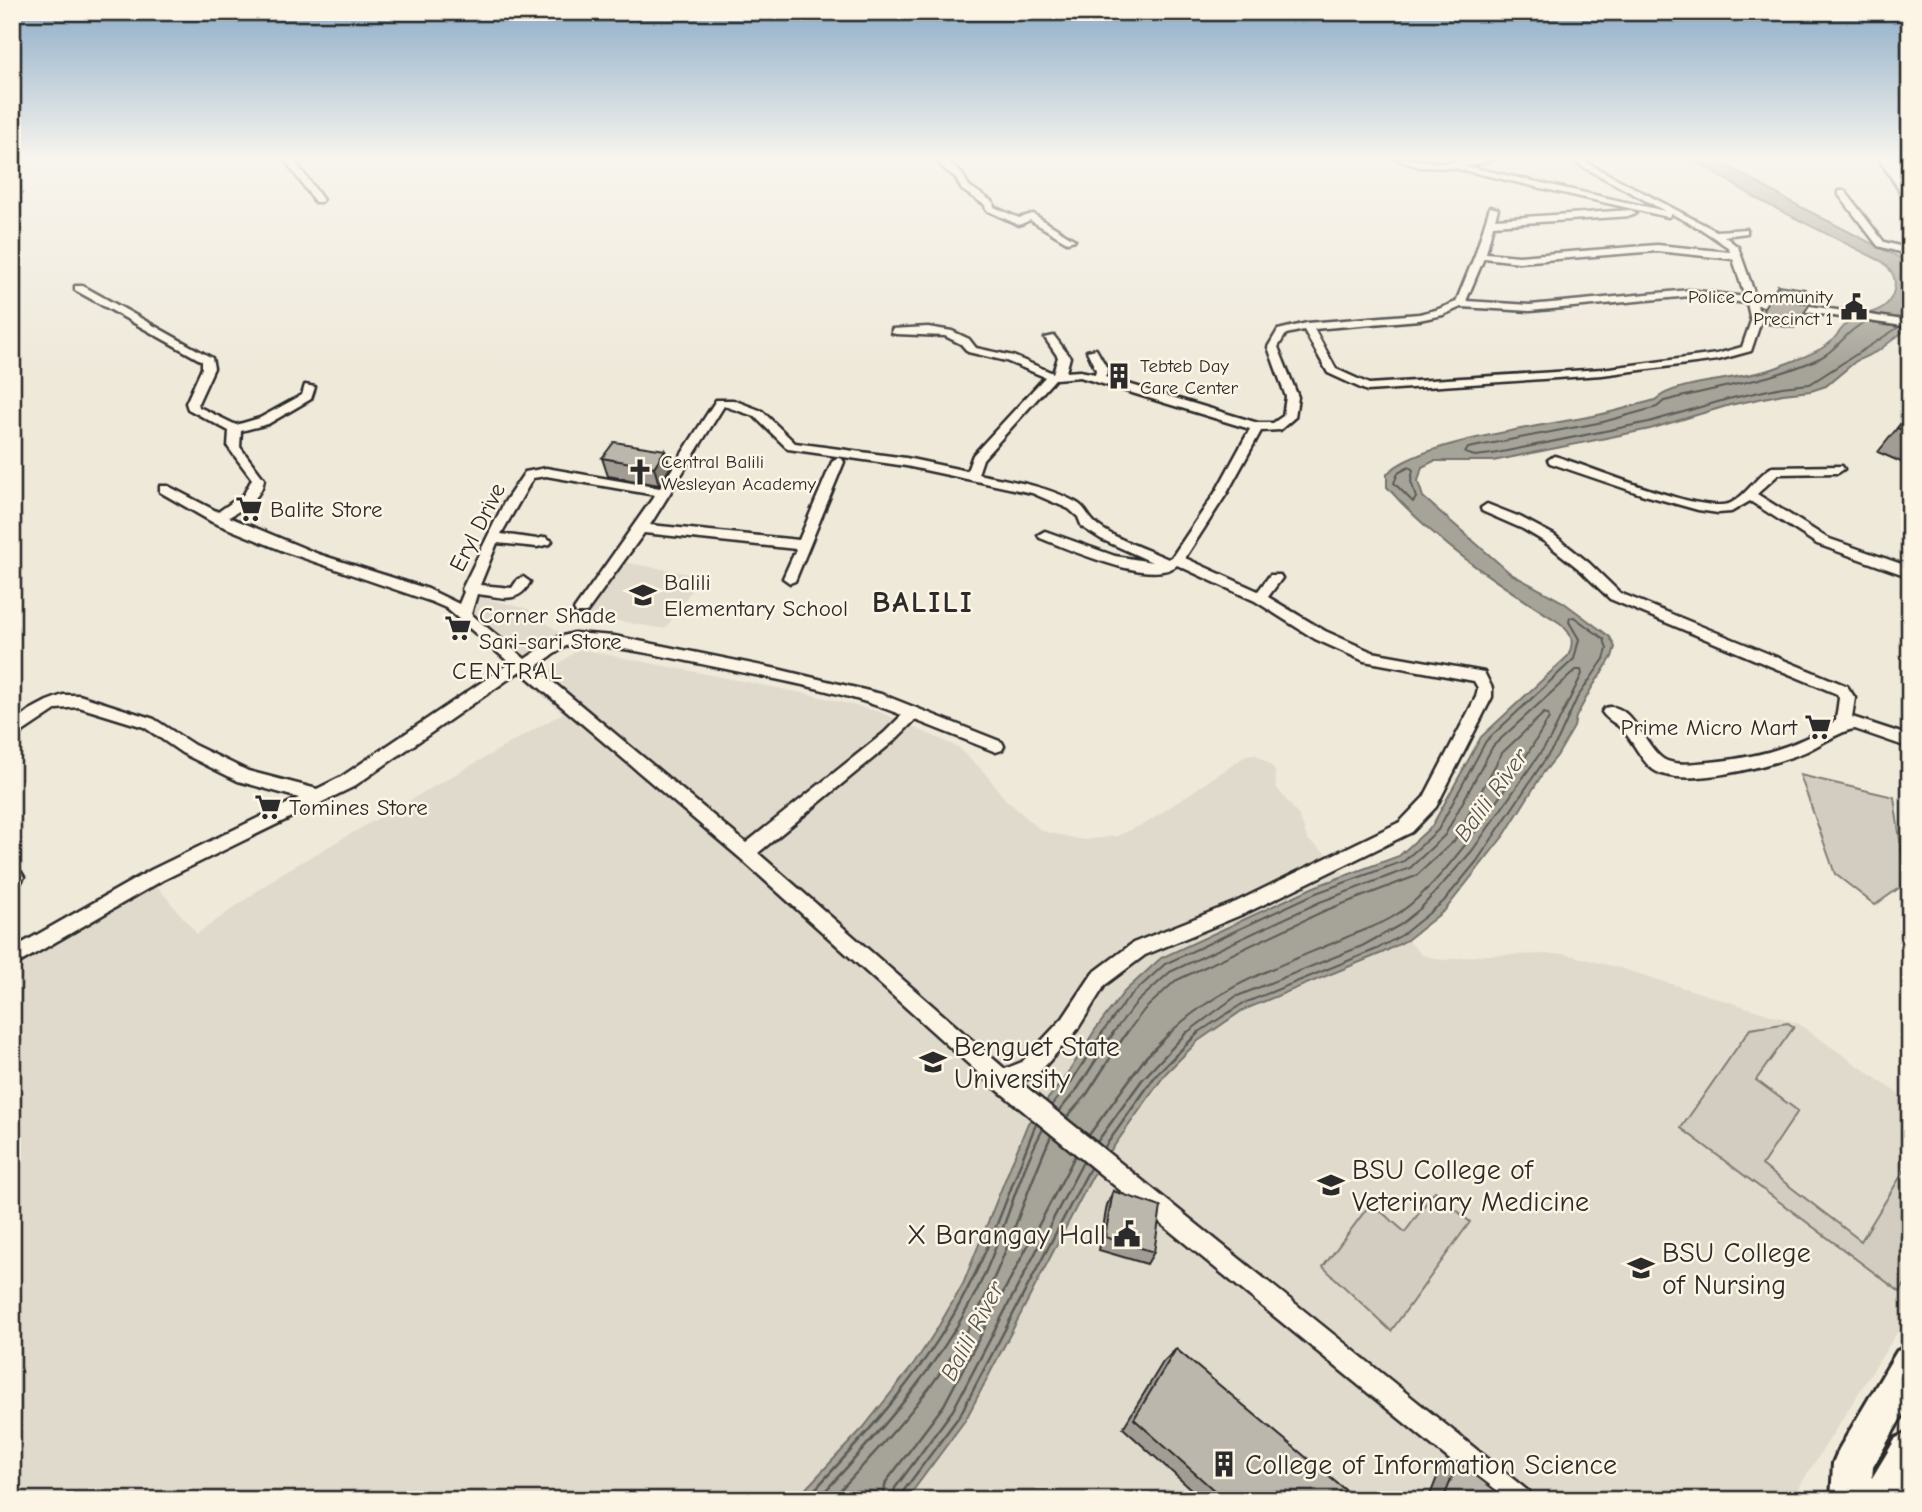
<svg xmlns="http://www.w3.org/2000/svg" width="1922" height="1512" viewBox="0 0 1922 1512" font-family="'Comic Neue',sans-serif">
<rect width="100%" height="100%" fill="#efe9da"/>
<filter id="ink" filterUnits="userSpaceOnUse"><feTurbulence type="fractalNoise" baseFrequency=".0143" numOctaves="2"/><feDisplacementMap in="SourceGraphic" scale="14" xChannelSelector="R" yChannelSelector="G"/><feConvolveMatrix kernelMatrix="1 2 1 2 8 2 1 2 1" color-interpolation-filters="sRGB"/></filter>
<g filter="url(#ink)">
<!-- built -->
<g fill="#e0dacc">
<path d="M623,562L701,576L665,629L584,615Z"/>
<path d="M475,596L528,609L565,637L529,662L467,617Z"/>
<path d="M579,649L813,695L880,712L958,747L984,772L1006,800L1042,831L1084,840L1117,836L1148,822L1247,755L1255,754L1271,765L1275,771L1276,787L1299,816L1308,840L1324,852L1422,955L1443,960L1484,955L1565,954L1620,968L1797,1023L1910,1102V1312L1791,1500H12V967L155,884L197,934L284,872L563,713L530,685Z"/>
</g>
<!-- green -->
<g fill="#d2cdc0" stroke="#7e7c76" stroke-width="2">
<path d="M1800,775L1894,797L1906,883L1875,905L1835,874Z"/>
<path d="M1788,1023L1794,1027L1756,1080L1798,1111L1762,1165L1861,1241L1910,1161V1276L1900,1292L1681,1128L1750,1029Z"/>
<path d="M1435,1191L1470,1222L1391,1331L1323,1267L1371,1203L1405,1232Z"/>
</g>
<!-- water -->
<path fill="#a6a399" stroke="#75736d" stroke-width="2" d="M1689,157H1712L1791,202L1910,263L1908,328L1878,351L1856,361L1826,386L1811,391L1783,394L1730,405L1650,429L1493,461H1434L1422,467L1418,481L1423,497L1511,574L1563,602L1610,637L1615,647L1612,657L1591,689L1576,717L1574,727L1557,756L1543,773L1505,834L1445,910L1407,940L1382,953L1243,1010L1198,1041L1166,1073L1092,1177L966,1419L906,1500H795L863,1428L914,1364L937,1329L963,1284L1028,1123L1065,1078L1095,1030L1124,992L1161,958L1314,887L1399,856L1432,826L1481,737L1568,656C1575,641 1572,634 1560,623C1497,583 1437,544 1387,487V474C1417,441 1551,425 1598,415C1617,411 1636,405 1655,400C1675,380 1748,380 1778,367C1794,360 1813,355 1827,345C1836,339 1840,328 1849,322C1867,310 1888,315 1894,290C1897,278 1892,271 1883,262L1761,201Z"/>
<g fill="none" stroke-linecap="round" stroke-linejoin="round">
<!-- shore-far1 -->
<g stroke="#5c5b57" stroke-width="2">
<path d="M1866,322C1847,329 1839,349 1820,358C1770,381 1717,387 1664,401L1657,407L1603,422L1468,448L1465,453L1475,456L1492,454L1649,422L1728,399L1782,387L1810,384L1899,327"/>
<path d="M1409,467L1413,470L1411,481L1416,498L1413,502L1394,483L1398,473Z"/>
<path d="M1101,1034L1129,997L1165,964L1316,893L1404,861L1438,830L1486,741L1574,659L1579,639L1569,622L1570,618L1574,617L1604,639L1607,649L1604,659L1577,698L1558,740L1477,861L1443,902L1402,935L1377,949L1242,1004L1196,1034"/>
<path d="M1112,1034L1136,1003L1170,972L1320,902L1410,868L1445,835L1493,746L1576,670H1581L1582,674L1550,739L1472,851L1421,908L1400,925L1362,946L1235,997L1185,1034"/>
<path d="M1126,1034L1144,1010L1175,981L1324,911L1416,876L1454,841L1502,753L1544,713L1548,714L1549,718C1517,773 1445,888 1391,918C1377,926 1361,931 1347,937C1286,964 1218,985 1169,1034"/>
</g>
<!-- shore -->
<g stroke="#5c5b57" stroke-width="2.5">
<path d="M1052,1105L1071,1082L1103,1032"/>
<path d="M1059,1111L1078,1088L1114,1032"/>
<path d="M1067,1117L1087,1094L1127,1032"/>
<path d="M1089,1135L1146,1057L1171,1032"/>
<path d="M1097,1142L1142,1080L1187,1032"/>
<path d="M1104,1148L1156,1075L1199,1032"/>
<path d="M805,1500C866,1435 928,1368 968,1288C995,1236 1014,1178 1036,1124"/>
<path d="M817,1500C876,1436 936,1371 976,1292C1003,1240 1015,1181 1043,1129"/>
<path d="M831,1500C882,1445 935,1390 971,1324C1005,1264 1023,1198 1051,1136"/>
<path d="M882,1500L886,1482L944,1405L1075,1156"/>
<path d="M892,1500L895,1488L953,1410L1083,1162"/>
<path d="M901,1500L902,1493L960,1415L1090,1168"/>
</g>
<!-- minor casing -->
<g stroke="#2b2b2b" stroke-width="5">
<g id="minor">
<path d="M283,157H292L323,200L321,202H315Z"/>
<path d="M937,157H946L950,164L962,174L969,186L993,202L994,207L1019,218L1033,214L1075,240L1067,242L1030,220L1019,225L986,210L985,205L962,190L955,177L943,168Z"/>
<path d="M1392,157L1442,163L1492,157L1491,160L1466,166L1665,211L1565,157H1576L1716,231L1747,229V233L1724,236L1738,247L1756,298L1910,321V327L1757,305L1761,321L1751,351L1718,360L1602,375L1367,391L1328,373L1304,330L1286,334L1278,347L1298,397L1295,417L1280,430L1261,431L1227,493L1185,558L1258,591L1270,575H1280L1282,578L1268,597L1325,631L1372,652L1484,672L1492,688V697L1436,807L1412,832L1248,912L1145,955L1105,985L1077,1030L1036,1076L1020,1082L1528,1491L1531,1500H1499L994,1087L740,858L520,671L353,787L163,880L12,967V949L151,870L299,798L238,781L182,753L144,727L79,707L57,709L12,739V724L30,710L47,701L63,695H79L154,719L194,745L248,771L317,789L341,777L510,663L446,608L432,602L286,552L212,522L160,492V486H168L218,512L244,494L252,479L228,447L229,431L188,409L186,403L202,368V361L75,290V286H83L212,358L214,368L198,403L199,407L236,425L260,418L302,395L305,385L315,387L311,399L268,424L241,431L240,447L264,479C262,498 244,508 229,517L318,554L428,589L459,604L464,592L462,589L504,503L525,472L546,468L660,488L716,400H733L762,411L795,443L906,458L967,471L973,455L1045,377L1006,361L968,352L961,344L945,336L896,334L892,333V329L928,327L952,331L969,339L976,348L1013,356L1053,373L1058,357L1045,338L1054,336L1070,357L1066,372L1080,371L1095,374L1096,370L1087,351L1096,349L1108,370L1105,377L1258,423H1273L1283,416L1286,397L1268,347L1278,330L1307,323L1419,314L1436,310L1456,302L1475,255L1490,207L1498,209L1495,219L1631,210L1636,213L1631,216L1493,225L1486,253L1519,256L1657,245L1730,252L1729,248L1701,229L1672,214L1668,217L1454,168L1419,167ZM1657,251L1733,259L1745,297L1690,290L1530,305L1466,301L1484,258L1519,262ZM1690,296L1747,303L1751,321L1742,347L1717,354L1602,369L1369,384L1336,369L1314,329L1419,320L1443,315L1461,307L1530,311ZM1080,377L1250,429L1215,493L1172,557L1168,559C1147,549 1111,538 1095,523C1088,517 1086,508 1077,503C1048,486 1011,481 978,474L983,459L1055,379ZM724,406L754,416L788,449L906,466L1032,493L1069,509L1078,517L1082,527L1101,539L1152,562L1115,556L1045,531L1038,535L1040,538C1069,549 1152,587 1177,565L1255,601L1315,639L1364,661L1474,681L1478,688L1476,697L1424,797L1400,822L1236,902L1133,943L1093,973L1063,1018L1022,1062L1005,1069L758,853L894,741L915,720L996,752L1002,750L1004,746L1002,742L881,694L777,669L614,636L574,633L556,638L525,659L471,614L477,594C499,596 518,606 530,582L523,577L518,579L512,588L480,585L497,543L537,547L550,544L552,541L545,537L537,539L501,534L533,478L546,476L655,495L576,607L574,610L576,613H586L644,533L796,549L783,578L790,583L795,581L844,462L842,459L838,458L832,462L799,540L650,525ZM574,643C626,647 676,659 726,669C785,681 846,692 902,715L884,733L746,843L535,667L566,646Z"/>
<path d="M1886,158L1910,160V166L1883,163V159Z"/>
<path d="M1839,191H1845L1884,242L1910,249V255L1878,246L1839,195Z"/>
<path d="M1554,456C1588,465 1703,516 1731,503C1747,495 1756,476 1772,467L1842,466L1844,469L1838,473L1779,474L1757,494L1827,538L1910,567V577L1817,544L1750,501L1731,512L1718,513L1698,510L1641,494L1550,463L1548,460Z"/>
<path d="M1487,504L1520,517L1554,535L1589,563L1620,593L1847,686L1855,698L1852,717L1910,736V748L1855,729C1844,729 1820,745 1807,751C1777,764 1678,792 1651,768C1640,758 1633,741 1622,729C1616,723 1607,720 1602,712L1605,708C1632,699 1647,754 1667,761C1681,766 1695,763 1710,762C1755,758 1799,747 1836,720L1839,698L1837,694L1610,599L1579,569L1545,542L1523,529L1482,511L1481,508Z"/>
<path d="M15,870L21,872L24,877L18,887L12,889V871Z"/>
</g>
</g>
<!-- trunk casing -->
<g stroke="#2b2b2b" stroke-width="6">
<g id="trunk">
<path d="M1878,157H1892L1910,183V200L1905,198Z"/>
<path d="M1910,1345V1402L1873,1467L1872,1478L1896,1438L1910,1432V1492L1906,1500H1831L1833,1463L1839,1449L1897,1351Z"/>
</g>
</g>
<!-- minor -->
<use href="#minor" fill="#fcf5e5" fill-rule="evenodd"/>
<!-- trunk -->
<use href="#trunk" fill="#fcf5e5" fill-rule="evenodd"/>
</g>
<!-- wall -->
<g fill="#a29d94" stroke="#2b2b2b" stroke-width="2">
<path d="M1778,285L1810,304L1794,328L1767,324L1763,309Z"/>
<path d="M1910,412V466L1878,452Z"/>
<path d="M602,458L670,468L659,485L608,476Z"/>
<path d="M1910,771V803L1906,801Z"/>
<path d="M1910,911V953L1903,916Z"/>
<path d="M1113,1191L1154,1252L1147,1264L1099,1250L1107,1205Z"/>
<path d="M1176,1349L1357,1500H1203L1123,1428L1163,1362Z"/>
<path d="M1458,1462L1508,1500H1428L1442,1465Z"/>
</g>
<!-- shaded-wall -->
<path fill="#848078" stroke="#2b2b2b" stroke-width="2" d="M665,450L670,468L659,485L654,467Z"/>
<!-- building -->
<g fill="#bcb7ac" stroke="#2b2b2b" stroke-width="2">
<path d="M1778,285L1805,289L1810,304L1783,300Z"/>
<path d="M1910,412V433L1897,428Z"/>
<path d="M614,442L665,450L654,467L602,458Z"/>
<path d="M1113,1191L1161,1207L1154,1252L1105,1237Z"/>
<path d="M1176,1349L1357,1500H1225L1134,1419Z"/>
<path d="M1458,1462L1508,1500H1443Z"/>
</g>
</g>
<!-- sky -->
<linearGradient id="sky" x2="0" y2="1"><stop stop-color="#8dadc8"/><stop offset="0.43" stop-color="#f8f5ee"/><stop offset="1" stop-color="#f8f5ee" stop-opacity="0"/></linearGradient>
<rect width="1922" height="369" fill="url(#sky)"/>
<!-- icons -->
<defs>
<g id="civic-bare" transform="scale(2.1)"><path d="M-.6-6.5H3V-4.5H.6V-3L4-1V1h2V6H-6V1h2V-1L-.6-3ZM-1.2 2.5V6h2.4V2.5Z" fill="#2b2b2b" stroke="#fcf5e5" stroke-width="2.5" paint-order="stroke"/></g>
<g id="building-bare" transform="scale(2.1)"><path d="M-4-6H4V6H1V3H-1V6H-4ZM-2.5-4.3h1.7v1.8h-1.7ZM.8-4.3h1.7v1.8H.8ZM-2.5-1h1.7V.8h-1.7ZM.8-1h1.7V.8H.8Z" fill="#2b2b2b" stroke="#fcf5e5" stroke-width="2.5" paint-order="stroke"/></g>
<g id="church-bare" transform="scale(2.1)"><path d="M-1.2-6h2.4v3.5h3.3v2.4h-3.3V6h-2.4V-.1h-3.3v-2.4h3.3Z" fill="#2b2b2b" stroke="#fcf5e5" stroke-width="2.5" paint-order="stroke"/></g>
<g id="supermarket-bare" transform="scale(2.1)"><path d="M-6-5.5h2.5l.6 2H6L4.5 2H-2.5L-4.4-4H-6ZM-1.5 3.2a1.3 1.3 0 1 0 .1 0ZM3 3.2a1.3 1.3 0 1 0 .1 0Z" fill="#2b2b2b" stroke="#fcf5e5" stroke-width="2.5" paint-order="stroke"/></g>
<g id="school-bare" transform="scale(2.1)"><path d="M0-5L7-2L0 1L-7-2ZM-4 1L0 2.5L4 1V4Q0 6-4 4Z" fill="#2b2b2b" stroke="#fcf5e5" stroke-width="2.5" paint-order="stroke"/></g>
<g id="university-bare" transform="scale(2.1)"><path d="M0-5L7-2L0 1L-7-2ZM-4 1L0 2.5L4 1V4Q0 6-4 4Z" fill="#2b2b2b" stroke="#fcf5e5" stroke-width="2.5" paint-order="stroke"/></g>
</defs>
<g fill-rule="evenodd">
<use href="#civic-bare" x="1854" y="307"/>
<use href="#building-bare" x="1119" y="376"/>
<use href="#church-bare" x="640" y="472"/>
<use href="#supermarket-bare" x="249" y="509"/>
<use href="#school-bare" x="643" y="595"/>
<use href="#supermarket-bare" x="458" y="628"/>
<use href="#supermarket-bare" x="1818" y="727"/>
<use href="#supermarket-bare" x="268" y="807"/>
<use href="#university-bare" x="933" y="1062"/>
<use href="#university-bare" x="1331" y="1185"/>
<use href="#civic-bare" x="1127" y="1234"/>
<use href="#university-bare" x="1641" y="1268"/>
<use href="#building-bare" x="1224" y="1464"/>
</g>
<g text-anchor="middle" stroke-width="5" stroke-linejoin="round" paint-order="stroke">
<!-- far-poi labels -->
<g font-size="19" fill="#2b2b2b" stroke="#fcf5e5" text-anchor="start">
<text x="1833" y="303" text-anchor="end">Police Community<tspan x="1833" dy="22">Precinct 1</tspan></text>
<text x="1140" y="372">Tebteb Day<tspan x="1140" dy="22">Care Center</tspan></text>
<text x="661" y="468">Central Balili<tspan x="661" dy="22">Wesleyan Academy</tspan></text>
</g>
<!-- poi labels -->
<g font-size="23" fill="#2b2b2b" stroke="#fcf5e5" text-anchor="start">
<text x="270" y="517">Balite Store</text>
<text x="664" y="590">Balili<tspan x="664" dy="26">Elementary School</tspan></text>
<text x="479" y="623">Corner Shade<tspan x="479" dy="26">Sari-sari Store</tspan></text>
<text x="1797" y="735" text-anchor="end">Prime Micro Mart</text>
<text x="289" y="815">Tomines Store</text>
</g>
<!-- street labels -->
<g font-size="23" fill="#2b2b2b" stroke="#fcf5e5">
<text transform="translate(477 527) rotate(-63)" y="8">Eryl Drive</text>
</g>
<!-- neighbourhood labels -->
<g font-size="24" letter-spacing="2" fill="#2b2b2b" stroke="#fcf5e5">
<text x="508" y="679">CENTRAL</text>
</g>
<!-- water labels -->
<g font-size="24" font-style="italic" fill="#565552" stroke="#fcf5e5">
<text transform="translate(1491 795) rotate(-54)" y="8">Balili River</text>
<text transform="translate(972 1331) rotate(-62)" y="8">Balili River</text>
</g>
<!-- near-poi labels -->
<g font-size="28" fill="#2b2b2b" stroke="#fcf5e5" text-anchor="start">
<text x="954" y="1056">Benguet State<tspan x="954" dy="32">University</tspan></text>
<text x="1352" y="1179">BSU College of<tspan x="1352" dy="32">Veterinary Medicine</tspan></text>
<text x="1106" y="1244" text-anchor="end">X Barangay Hall</text>
<text x="1662" y="1262">BSU College<tspan x="1662" dy="32">of Nursing</tspan></text>
<text x="1245" y="1474">College of Information Science</text>
</g>
<!-- district labels -->
<g font-size="30" font-weight="bold" letter-spacing="2" fill="#2b2b2b" stroke="#fcf5e5">
<text x="923" y="612">BALILI</text>
</g>
</g>
<!-- margin -->
<rect width="1922" height="1512" fill="none" stroke="#fcf5e5" stroke-width="42"/>
<rect x="21" y="21" width="1880" height="1470" fill="none" stroke="#2b2b2b" stroke-width="2.5" filter="url(#ink)"/>
</svg>
